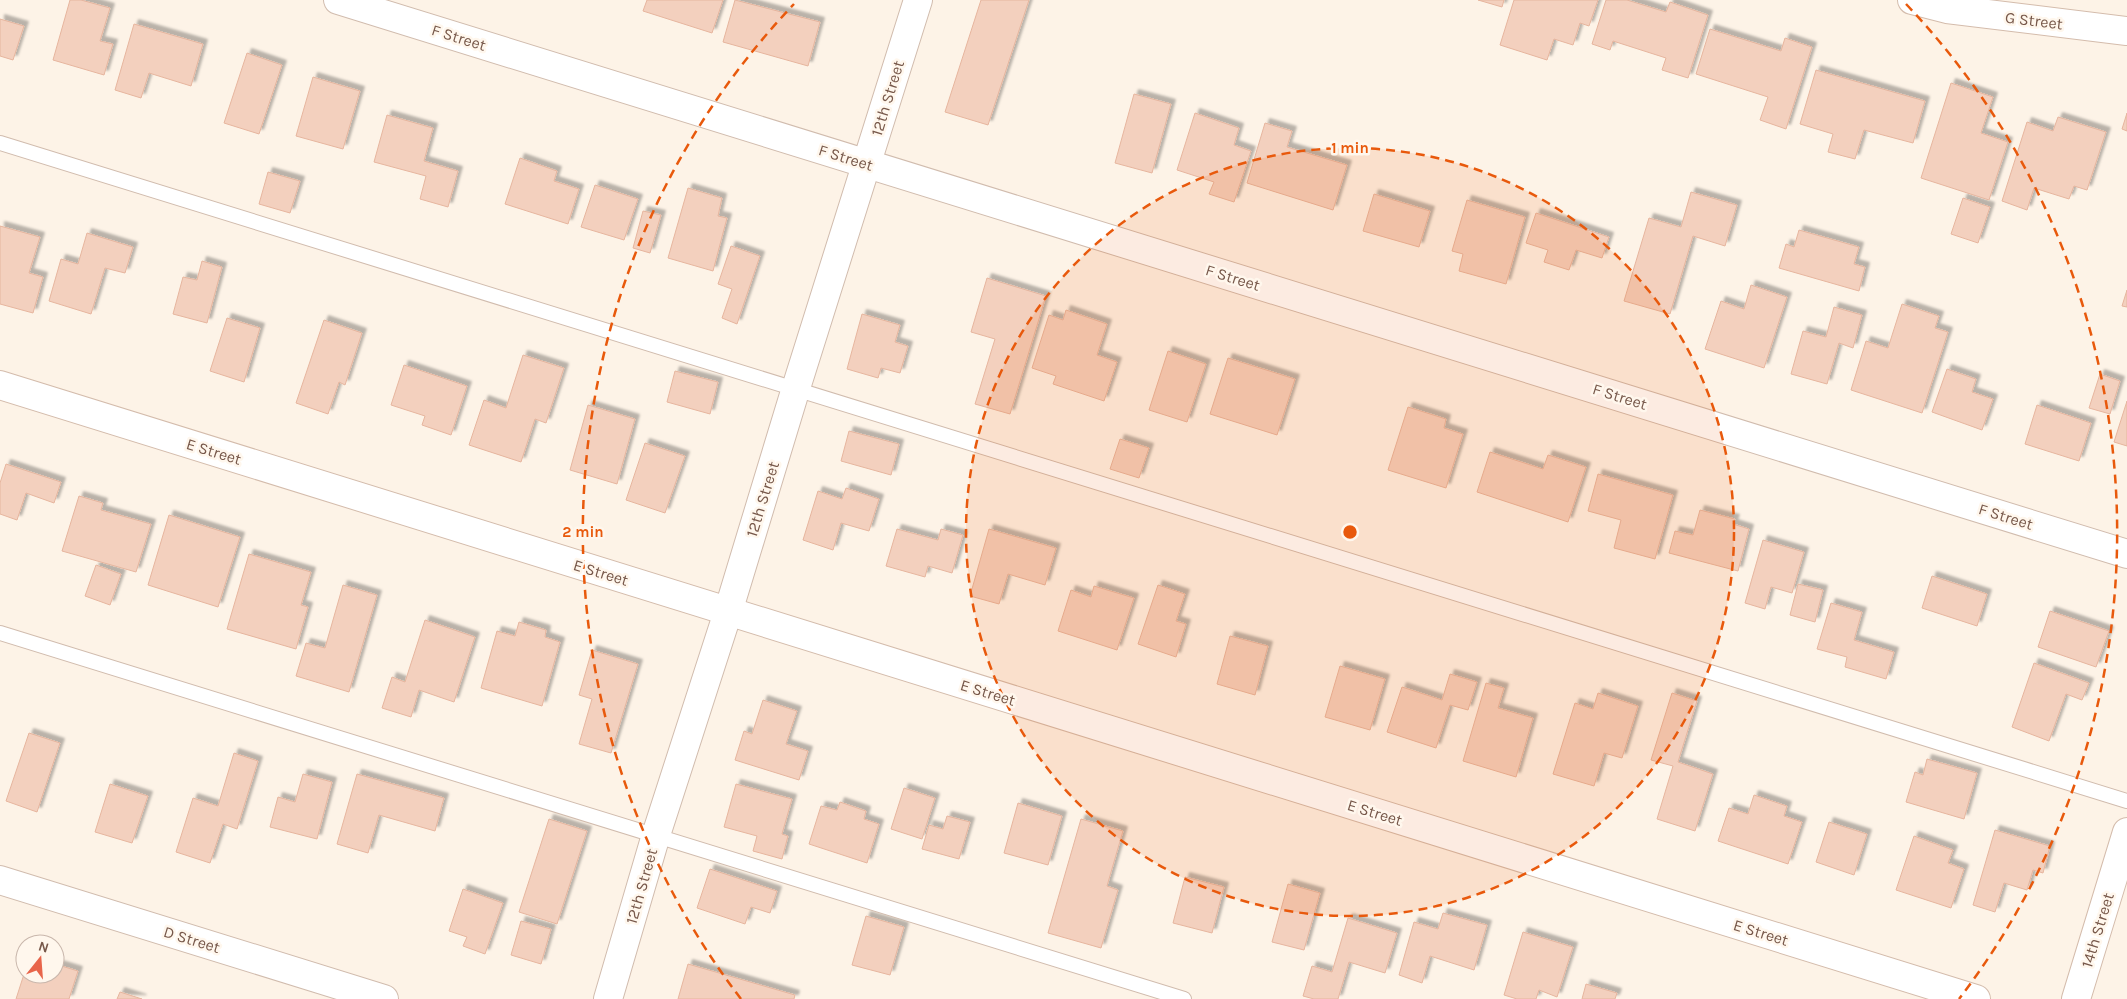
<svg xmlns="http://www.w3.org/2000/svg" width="2127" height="999" viewBox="0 0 2127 999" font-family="Karla,sans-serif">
<defs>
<filter id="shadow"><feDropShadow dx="4.5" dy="-4.5" stdDeviation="1" flood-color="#0004"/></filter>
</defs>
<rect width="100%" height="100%" fill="#fdf3e7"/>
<!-- building -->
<g fill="#f3d0be" stroke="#e6b59e" filter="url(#shadow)">
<path d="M70,0H81L110,8L100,41L113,44L104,75L53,60Z"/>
<path d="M647,0H723L712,33L643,11Z"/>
<path d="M735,0L820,22L808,66L723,42Z"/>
<path d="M981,0H1029L988,125L945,112Z"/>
<path d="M1478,0H1504L1502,7Z"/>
<path d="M1514,0H1598L1589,26L1580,23L1573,45L1554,39L1547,60L1500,45Z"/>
<path d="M1606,0H1627L1666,12L1670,2L1708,15L1688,78L1662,70L1666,58L1613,41L1610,50L1592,44Z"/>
<path d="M0,19L24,26L13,60L0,56Z"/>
<path d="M134,24L203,44L191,86L149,73L141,98L115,90Z"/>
<path d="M1710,29L1781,51L1785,38L1812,47L1786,129L1760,120L1768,97L1696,74Z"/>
<path d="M247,53L282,65L259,134L224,123Z"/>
<path d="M1816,70L1925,101L1913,143L1864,130L1855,159L1828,152L1833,134L1800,124Z"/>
<path d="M313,77L360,91L343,149L296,136Z"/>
<path d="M1951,83L1993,97L1981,133L2008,142L1989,200L1921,178Z"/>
<path d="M1134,94L1171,104L1152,173L1115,163Z"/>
<path d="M1195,113L1239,128L1234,145L1251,151L1234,202L1209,194L1214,182L1177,170Z"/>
<path d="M2127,113V131L2122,129Z"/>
<path d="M387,115L433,128L424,161L458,171L448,207L420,199L426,176L374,162Z"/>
<path d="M2058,117L2106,132L2087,190L2074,186L2069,199L2034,188L2027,210L2002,201L2027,122L2053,131Z"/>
<path d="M1265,123L1292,131L1287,147L1347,165L1333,210L1247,183Z"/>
<path d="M520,158L557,171L554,181L579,189L568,224L505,204Z"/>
<path d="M268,172L300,181L290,213L259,204Z"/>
<path d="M595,185L638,199L624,240L581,227Z"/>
<path d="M688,188L722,198L718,216L727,218L713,271L668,258Z"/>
<path d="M1691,192L1737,205L1725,246L1693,236L1670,314L1624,301L1649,218L1681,227Z"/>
<path d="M1374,194L1430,211L1419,247L1363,231Z"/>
<path d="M1963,198L1990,207L1978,243L1951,234Z"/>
<path d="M1467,200L1525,217L1506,284L1459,271L1463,254L1452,251Z"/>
<path d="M643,211L661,215L650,253L633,248Z"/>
<path d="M1536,213L1609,237L1602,258L1576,250L1569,270L1544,262L1548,250L1526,243Z"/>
<path d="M0,226L40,237L29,273L43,277L33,313L0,304Z"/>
<path d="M1799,230L1859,247L1854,264L1865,267L1859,291L1779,268L1786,244L1794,247Z"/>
<path d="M87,233L133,247L125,273L105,268L91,314L49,301L61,259L78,264Z"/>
<path d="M731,246L760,256L737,324L722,318L732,289L718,284Z"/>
<path d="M202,261L222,267L207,323L173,314L183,277L197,280Z"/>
<path d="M987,278L1046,296L1010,414L975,404L995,339L971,332Z"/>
<path d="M1751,285L1787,297L1764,368L1705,349L1721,301L1744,309Z"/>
<path d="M2127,290V307L2122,306Z"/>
<path d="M1902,304L1939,316L1935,328L1948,332L1922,413L1851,390L1866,341L1888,348Z"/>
<path d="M1834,307L1862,315L1853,348L1839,343L1827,384L1791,374L1803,331L1826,337Z"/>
<path d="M1066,310L1107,324L1097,355L1117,362L1104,401L1053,384L1056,376L1032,368L1049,315L1063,320Z"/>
<path d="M862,314L900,325L895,342L908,346L900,373L881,368L878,378L847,369Z"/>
<path d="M227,318L260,328L244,382L210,371Z"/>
<path d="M324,320L362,333L345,385L339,382L328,414L296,403Z"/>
<path d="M1168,351L1206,364L1187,422L1149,410Z"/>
<path d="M523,355L564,368L546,423L535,419L521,462L469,445L484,400L506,408Z"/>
<path d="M1228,358L1295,379L1277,435L1210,414Z"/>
<path d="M404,365L467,386L451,435L422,425L425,416L391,405Z"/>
<path d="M1947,369L1976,379L1972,392L1993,399L1982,430L1932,412Z"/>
<path d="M675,371L718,382L710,414L667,402Z"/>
<path d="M2100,374L2120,381L2110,414L2089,408Z"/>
<path d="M2127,401V446L2114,442Z"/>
<path d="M588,405L635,419L617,484L570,470Z"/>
<path d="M2037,405L2091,423L2079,461L2025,444Z"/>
<path d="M1408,407L1446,419L1444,428L1463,434L1446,488L1388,470Z"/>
<path d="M849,431L899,444L891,475L841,461Z"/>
<path d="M1120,439L1149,448L1139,478L1110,469Z"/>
<path d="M645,443L685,456L665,513L626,500Z"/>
<path d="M1490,452L1543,469L1548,455L1586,467L1568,522L1477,492Z"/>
<path d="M6,464L61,482L54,503L26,493L17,520L0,514V483Z"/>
<path d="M1598,474L1673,495L1655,559L1614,548L1621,520L1588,511Z"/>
<path d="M846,488L879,499L869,531L841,523L833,550L803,540L818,491L842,499Z"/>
<path d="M79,496L103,503L101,510L151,524L136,572L62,551Z"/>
<path d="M1700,510L1735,519L1733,524L1749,529L1738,571L1669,553L1675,531L1693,535Z"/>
<path d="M169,515L240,537L218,607L148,585Z"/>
<path d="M897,529L938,540L941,529L963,535L952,573L928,566L925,577L886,566Z"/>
<path d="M989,529L1056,548L1045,585L1008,574L999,604L970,596Z"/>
<path d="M1763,540L1804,552L1792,593L1771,587L1765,609L1745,603Z"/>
<path d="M249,554L311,572L301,605L308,607L296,649L227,629Z"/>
<path d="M96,565L121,574L110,605L85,596Z"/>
<path d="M1932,576L1987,594L1977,626L1922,608Z"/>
<path d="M1798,584L1823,590L1815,622L1790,615Z"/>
<path d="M343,585L377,595L349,692L296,676L306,643L325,648Z"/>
<path d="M1158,585L1185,594L1176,621L1186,624L1176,657L1138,644Z"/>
<path d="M1094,586L1134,598L1117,650L1058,631L1071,590L1091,597Z"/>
<path d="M1831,603L1862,612L1854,640L1894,652L1886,679L1845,667L1847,657L1817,649Z"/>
<path d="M2050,611L2109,631L2096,667L2038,647Z"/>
<path d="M425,620L475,637L454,702L419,690L411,717L382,708L392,677L405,682Z"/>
<path d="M519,622L546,630L545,637L560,642L542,706L481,688L497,631L515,636Z"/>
<path d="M1230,636L1268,646L1255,695L1217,684Z"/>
<path d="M592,650L638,664L611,753L579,744L592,699L579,695Z"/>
<path d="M2034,663L2089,683L2082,700L2066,694L2049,741L2012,727Z"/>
<path d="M1340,666L1385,679L1370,730L1325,717Z"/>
<path d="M1450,674L1477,682L1468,710L1450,705L1436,748L1387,732L1402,687L1442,700Z"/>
<path d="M1486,683L1504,688L1498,708L1533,718L1516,777L1463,761Z"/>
<path d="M1598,693L1638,706L1622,758L1604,753L1594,786L1553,774L1575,703L1593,709Z"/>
<path d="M1672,693L1697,701L1678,762L1713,774L1695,831L1657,819L1673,766L1651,760Z"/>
<path d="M763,700L797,711L786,744L808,751L799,780L735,760L744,731L752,734Z"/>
<path d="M29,733L60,743L37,812L6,801Z"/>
<path d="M234,753L258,761L237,829L223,824L210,863L176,852L193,798L218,806Z"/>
<path d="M1927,759L1977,773L1964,819L1906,802L1915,772L1923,775Z"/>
<path d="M303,774L332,782L317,839L270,827L278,797L295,802Z"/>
<path d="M357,774L444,798L435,831L379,815L368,853L337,844Z"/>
<path d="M110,784L148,796L132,843L95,832Z"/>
<path d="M736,784L792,799L782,834L788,836L782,859L753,851L757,836L724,827Z"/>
<path d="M904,788L935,798L922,839L891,829Z"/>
<path d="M1754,795L1787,806L1784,816L1802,822L1788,864L1718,841L1729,808L1748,814Z"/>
<path d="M840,802L866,811L864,819L879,824L867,863L809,844L821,806L837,810Z"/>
<path d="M1018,803L1062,816L1048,865L1004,853Z"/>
<path d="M947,816L970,822L959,859L922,849L929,825L943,829Z"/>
<path d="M549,819L587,831L557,924L519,912Z"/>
<path d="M1081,819L1123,831L1107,886L1118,890L1101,948L1048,933Z"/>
<path d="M1829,822L1867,834L1854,875L1816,862Z"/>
<path d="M1995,830L2050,846L2043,873L2033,870L2027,890L2004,883L1995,912L1973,905Z"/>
<path d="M1914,836L1953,850L1948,863L1964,869L1951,908L1896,890Z"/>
<path d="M710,869L777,891L770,913L751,907L745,924L697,908Z"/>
<path d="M1185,877L1224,887L1212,933L1173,923Z"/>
<path d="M1288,884L1320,893L1304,950L1272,942Z"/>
<path d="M463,889L503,903L485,954L463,946L467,937L449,931Z"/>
<path d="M1443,913L1487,925L1474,970L1430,956L1422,983L1399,975L1414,922L1438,929Z"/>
<path d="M866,916L904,927L890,975L852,965Z"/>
<path d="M1348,918L1397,933L1385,973L1349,962L1338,999H1314L1303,996L1312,966L1332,972Z"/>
<path d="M521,921L551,929L541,964L511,955Z"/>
<path d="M1523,932L1573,947L1557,997L1539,990L1536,999H1517L1504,995Z"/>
<path d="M55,964L78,971L69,999H16L25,971V974H55Z"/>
<path d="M688,964L795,995L794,999H678Z"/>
<path d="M1586,984L1617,993L1615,999H1582Z"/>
<path d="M120,992L142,999H117Z"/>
</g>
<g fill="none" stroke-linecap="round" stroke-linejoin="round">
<!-- lane casing -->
<g stroke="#d1bcae" stroke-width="16">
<g id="lane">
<path d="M0,143L2127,801"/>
<path d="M0,633L1184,999"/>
</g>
</g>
<!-- street casing -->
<g stroke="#d1bcae" stroke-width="30">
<g id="street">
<path d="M338,0L2127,554"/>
<path d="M0,880L384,999"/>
<path d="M608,999L656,835L728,612L796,388L918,0"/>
</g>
</g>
<!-- secondary casing -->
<g stroke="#d4bcac" stroke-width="30">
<g id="secondary">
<path d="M1912,0L1947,9L2127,31"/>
<path d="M0,385L1976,999"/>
<path d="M2076,999L2127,832"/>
</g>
</g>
<!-- lane -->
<use href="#lane" stroke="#fff" stroke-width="14"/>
<!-- street -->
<use href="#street" stroke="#fff" stroke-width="28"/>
<!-- secondary -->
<use href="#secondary" stroke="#fff" stroke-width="28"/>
</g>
<!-- distance rings -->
<circle cx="1350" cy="532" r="384" fill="#e8590c" fill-opacity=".12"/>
<g fill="none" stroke="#e8590c" stroke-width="2.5" stroke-dasharray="9 6">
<circle cx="1350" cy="532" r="384"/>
<path d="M741 999A767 767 0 0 1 794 4M1906 4A767 767 0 0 1 1959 999"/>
</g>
<g text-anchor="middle" stroke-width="5" stroke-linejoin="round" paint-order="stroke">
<!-- street labels -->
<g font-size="16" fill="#77584a" stroke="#fff7ed">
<text transform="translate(2034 20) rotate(7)" y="6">G Street</text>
<text transform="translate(459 37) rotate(17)" y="6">F Street</text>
<text transform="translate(887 98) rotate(-73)" y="6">12th Street</text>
<text transform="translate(846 157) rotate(17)" y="6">F Street</text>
<text transform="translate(1233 277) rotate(17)" y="6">F Street</text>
<text transform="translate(1620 396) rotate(17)" y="6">F Street</text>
<text transform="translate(214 451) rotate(17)" y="6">E Street</text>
<text transform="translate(762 499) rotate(-73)" y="6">12th Street</text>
<text transform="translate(2006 516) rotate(17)" y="6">F Street</text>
<text transform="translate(601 572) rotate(17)" y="6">E Street</text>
<text transform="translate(988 692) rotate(17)" y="6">E Street</text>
<text transform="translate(1375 812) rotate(17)" y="6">E Street</text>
<text transform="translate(641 886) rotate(-74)" y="6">12th Street</text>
<text transform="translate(2097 930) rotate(-73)" y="6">14th Street</text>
<text transform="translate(1761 932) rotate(17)" y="6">E Street</text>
<text transform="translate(192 939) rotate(17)" y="6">D Street</text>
</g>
</g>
<circle cx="1350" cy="532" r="8" fill="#e8590c" stroke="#fff7ed" stroke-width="2.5"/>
<g font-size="15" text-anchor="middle" font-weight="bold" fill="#e8590c" stroke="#fff7ed" stroke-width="5" stroke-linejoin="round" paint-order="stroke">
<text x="1350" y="153">1 min</text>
<text x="583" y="537">2 min</text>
</g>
<!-- north arrow -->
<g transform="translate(40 959) rotate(17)"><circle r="24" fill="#fff7ed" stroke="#c9b7ac"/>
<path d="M0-4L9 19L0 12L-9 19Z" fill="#e8654a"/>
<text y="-8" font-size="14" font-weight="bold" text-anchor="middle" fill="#77584a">N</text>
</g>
</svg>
